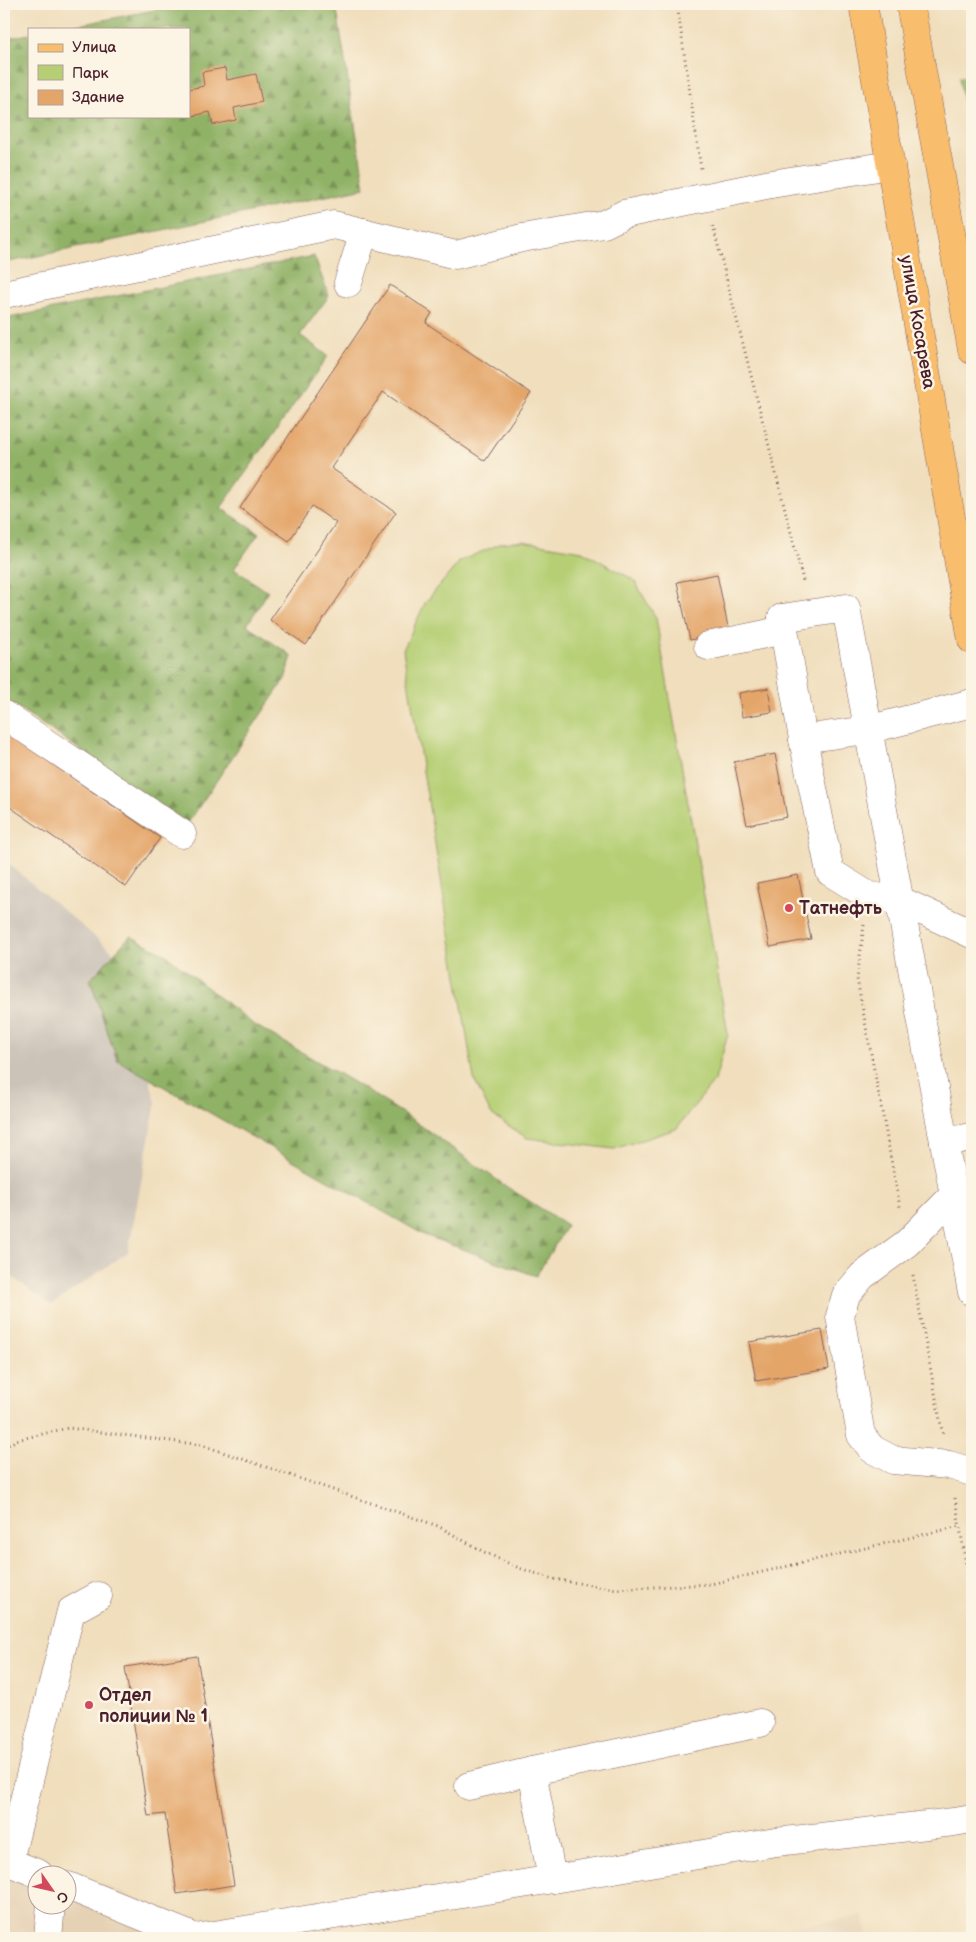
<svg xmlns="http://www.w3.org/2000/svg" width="976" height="1942" viewBox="0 0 976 1942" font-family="'Balsamiq Sans',sans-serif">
<defs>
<pattern id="forest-firs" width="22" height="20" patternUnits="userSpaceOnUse" patternTransform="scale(1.25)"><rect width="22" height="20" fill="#90b266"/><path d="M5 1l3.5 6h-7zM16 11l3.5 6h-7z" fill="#789054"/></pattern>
</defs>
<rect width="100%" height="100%" fill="#fcf5e5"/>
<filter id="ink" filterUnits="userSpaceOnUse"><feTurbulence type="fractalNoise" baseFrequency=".02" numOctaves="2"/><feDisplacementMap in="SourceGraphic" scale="10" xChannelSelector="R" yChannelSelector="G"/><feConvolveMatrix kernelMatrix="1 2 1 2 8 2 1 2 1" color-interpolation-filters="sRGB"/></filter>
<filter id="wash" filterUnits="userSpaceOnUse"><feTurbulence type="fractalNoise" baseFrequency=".0096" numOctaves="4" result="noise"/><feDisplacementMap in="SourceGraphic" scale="20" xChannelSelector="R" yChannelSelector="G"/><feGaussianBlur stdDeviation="1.12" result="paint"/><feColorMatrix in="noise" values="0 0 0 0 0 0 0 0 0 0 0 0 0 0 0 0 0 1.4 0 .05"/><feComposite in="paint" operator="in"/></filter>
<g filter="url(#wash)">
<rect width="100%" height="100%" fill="#f0debc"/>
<!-- built -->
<g fill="#e5d1b4" fill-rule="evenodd">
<path d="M4,1847L194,1920L196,1938H4ZM38,1874H68V1904H38Z"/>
<path d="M864,1916L868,1938H718Z"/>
</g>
<!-- industrial -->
<path fill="#cbc3b8" d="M4,860L113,952L156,1102L128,1252L51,1305L4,1271Z"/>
<!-- green -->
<path fill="#b6cf75" stroke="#807750" d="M522,541L582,551L634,580L656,618L728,1034L715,1080L676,1129L614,1149L527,1138L491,1114L474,1079L403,650L425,603L460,561L502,543Z"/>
<!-- forest -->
<g fill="url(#forest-firs)" stroke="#6d6848">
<path d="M185,4H336L365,188L4,263V39L29,34V116H189V29H58Z"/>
<path d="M959,77L972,78V159Z"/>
<path d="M314,256L329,296L300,335L328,356L221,508L259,533L234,569L268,592L247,625L292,656L285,679L188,823L4,698V319Z"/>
<path d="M130,936L164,953L253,1024L353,1082L410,1118L507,1187L567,1225L536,1276L424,1235L117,1060L90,980Z"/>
</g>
<g id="blocks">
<!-- building -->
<g fill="#e4a569">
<path d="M225,68L227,80L256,74L262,102L234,108L236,120L213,125L210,112L189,117V89L204,86L202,72Z"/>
<path d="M390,285L432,313L426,323L531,393L485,461L383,392L331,468L396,512L306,645L270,620L336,523L312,506L289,541L240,508Z"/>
<path d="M717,574L729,632L690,640L677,582Z"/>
<path d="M768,688L772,712L742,717L739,693Z"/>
<path d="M4,731L160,838L126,887L4,803Z"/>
<path d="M775,754L787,817L747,825L734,762Z"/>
<path d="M798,875L811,939L770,947L757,883Z"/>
<path d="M822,1330L829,1369L756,1381L749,1342Z"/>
<path d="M197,1656L234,1885L177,1894L165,1814L148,1816L125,1667Z"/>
</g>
</g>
</g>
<g filter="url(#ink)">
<use href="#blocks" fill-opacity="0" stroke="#84625e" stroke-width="1"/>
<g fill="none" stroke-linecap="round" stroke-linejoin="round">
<!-- minor casing -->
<g stroke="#84625e" stroke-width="29">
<g id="minor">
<path d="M348,283L364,232"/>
<path d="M4,294L334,225L456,255L522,238L604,224L624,214L771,184L891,165"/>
<path d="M708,646L784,630L782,618"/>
<path d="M4,715L182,834"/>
<path d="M803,739L867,730L972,703"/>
<path d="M972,934L899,900L869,896L830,872L803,739L782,618L846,608C886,836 930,1064 972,1292"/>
<path d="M944,1142L972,1137"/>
<path d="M954,1195L907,1243L862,1276L846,1295L840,1316L861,1435L872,1449L893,1460L949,1465L972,1472"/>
<path d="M469,1786L532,1771"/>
<path d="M4,1860L39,1874"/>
<path d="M9,1861L71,1611L98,1596"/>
<path d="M552,1879L532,1771L760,1723"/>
<path d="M68,1886L196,1938L776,1842L954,1822L972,1819"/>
<path d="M48,1938L51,1904"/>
</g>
</g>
<!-- major casing -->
<g stroke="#84625e" stroke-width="29">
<g id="major">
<path d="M863,4L972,640"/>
<path d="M910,4L972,350"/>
</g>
</g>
<!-- path -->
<g stroke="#84625e" stroke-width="3" stroke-dasharray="1 4" stroke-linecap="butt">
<path d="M677,4L701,169"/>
<path d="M713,226L804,584"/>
<path d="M864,925L857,979L900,1207"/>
<path d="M913,1275L943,1436"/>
<path d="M4,1447L17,1440L68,1428L202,1445L438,1526L482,1551L519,1568L553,1579L616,1589L711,1584L960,1526"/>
<path d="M955,1498L972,1600"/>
</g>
<!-- minor -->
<use href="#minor" stroke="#fff" stroke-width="28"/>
<!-- major -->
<use href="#major" stroke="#f9be6d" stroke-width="28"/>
</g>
</g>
<!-- markers -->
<g fill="#d1495b" stroke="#fcf5e5" stroke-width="2">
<circle cx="789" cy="908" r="5"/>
<circle cx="89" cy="1705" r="5"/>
</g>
<g text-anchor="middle" stroke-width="5" stroke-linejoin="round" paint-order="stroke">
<!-- street labels -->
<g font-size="18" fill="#4a1f2b" stroke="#fcf5e5">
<text transform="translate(918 322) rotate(80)" y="6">улица Косарева</text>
</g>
<!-- poi labels -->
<g font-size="18" font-weight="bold" fill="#4a1f2b" stroke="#fcf5e5" text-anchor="start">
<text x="799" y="914">Татнефть</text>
<text x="99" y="1701">Отдел<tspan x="99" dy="21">полиции № 1</tspan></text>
</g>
</g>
<!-- margin -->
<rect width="976" height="1942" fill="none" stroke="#fcf5e5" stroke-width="20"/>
<!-- legend -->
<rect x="28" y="28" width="162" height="90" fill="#fcf5e5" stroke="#b59f9b"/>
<rect x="38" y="44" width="25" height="8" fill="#f9be6d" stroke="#b59f9b"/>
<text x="72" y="52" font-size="15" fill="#4a1f2b">Улица</text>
<rect x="38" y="65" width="25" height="15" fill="#b6cf75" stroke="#b59f9b"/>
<text x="72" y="78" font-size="15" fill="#4a1f2b">Парк</text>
<rect x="38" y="90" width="25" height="15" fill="#e4a569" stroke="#b59f9b"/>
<text x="72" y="102" font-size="15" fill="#4a1f2b">Здание</text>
<!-- north arrow -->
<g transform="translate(52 1890) rotate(124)"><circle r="24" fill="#fcf5e5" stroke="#b59f9b"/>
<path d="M0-4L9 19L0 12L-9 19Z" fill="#d1495b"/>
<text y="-8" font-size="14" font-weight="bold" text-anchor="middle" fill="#4a1f2b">С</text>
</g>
</svg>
